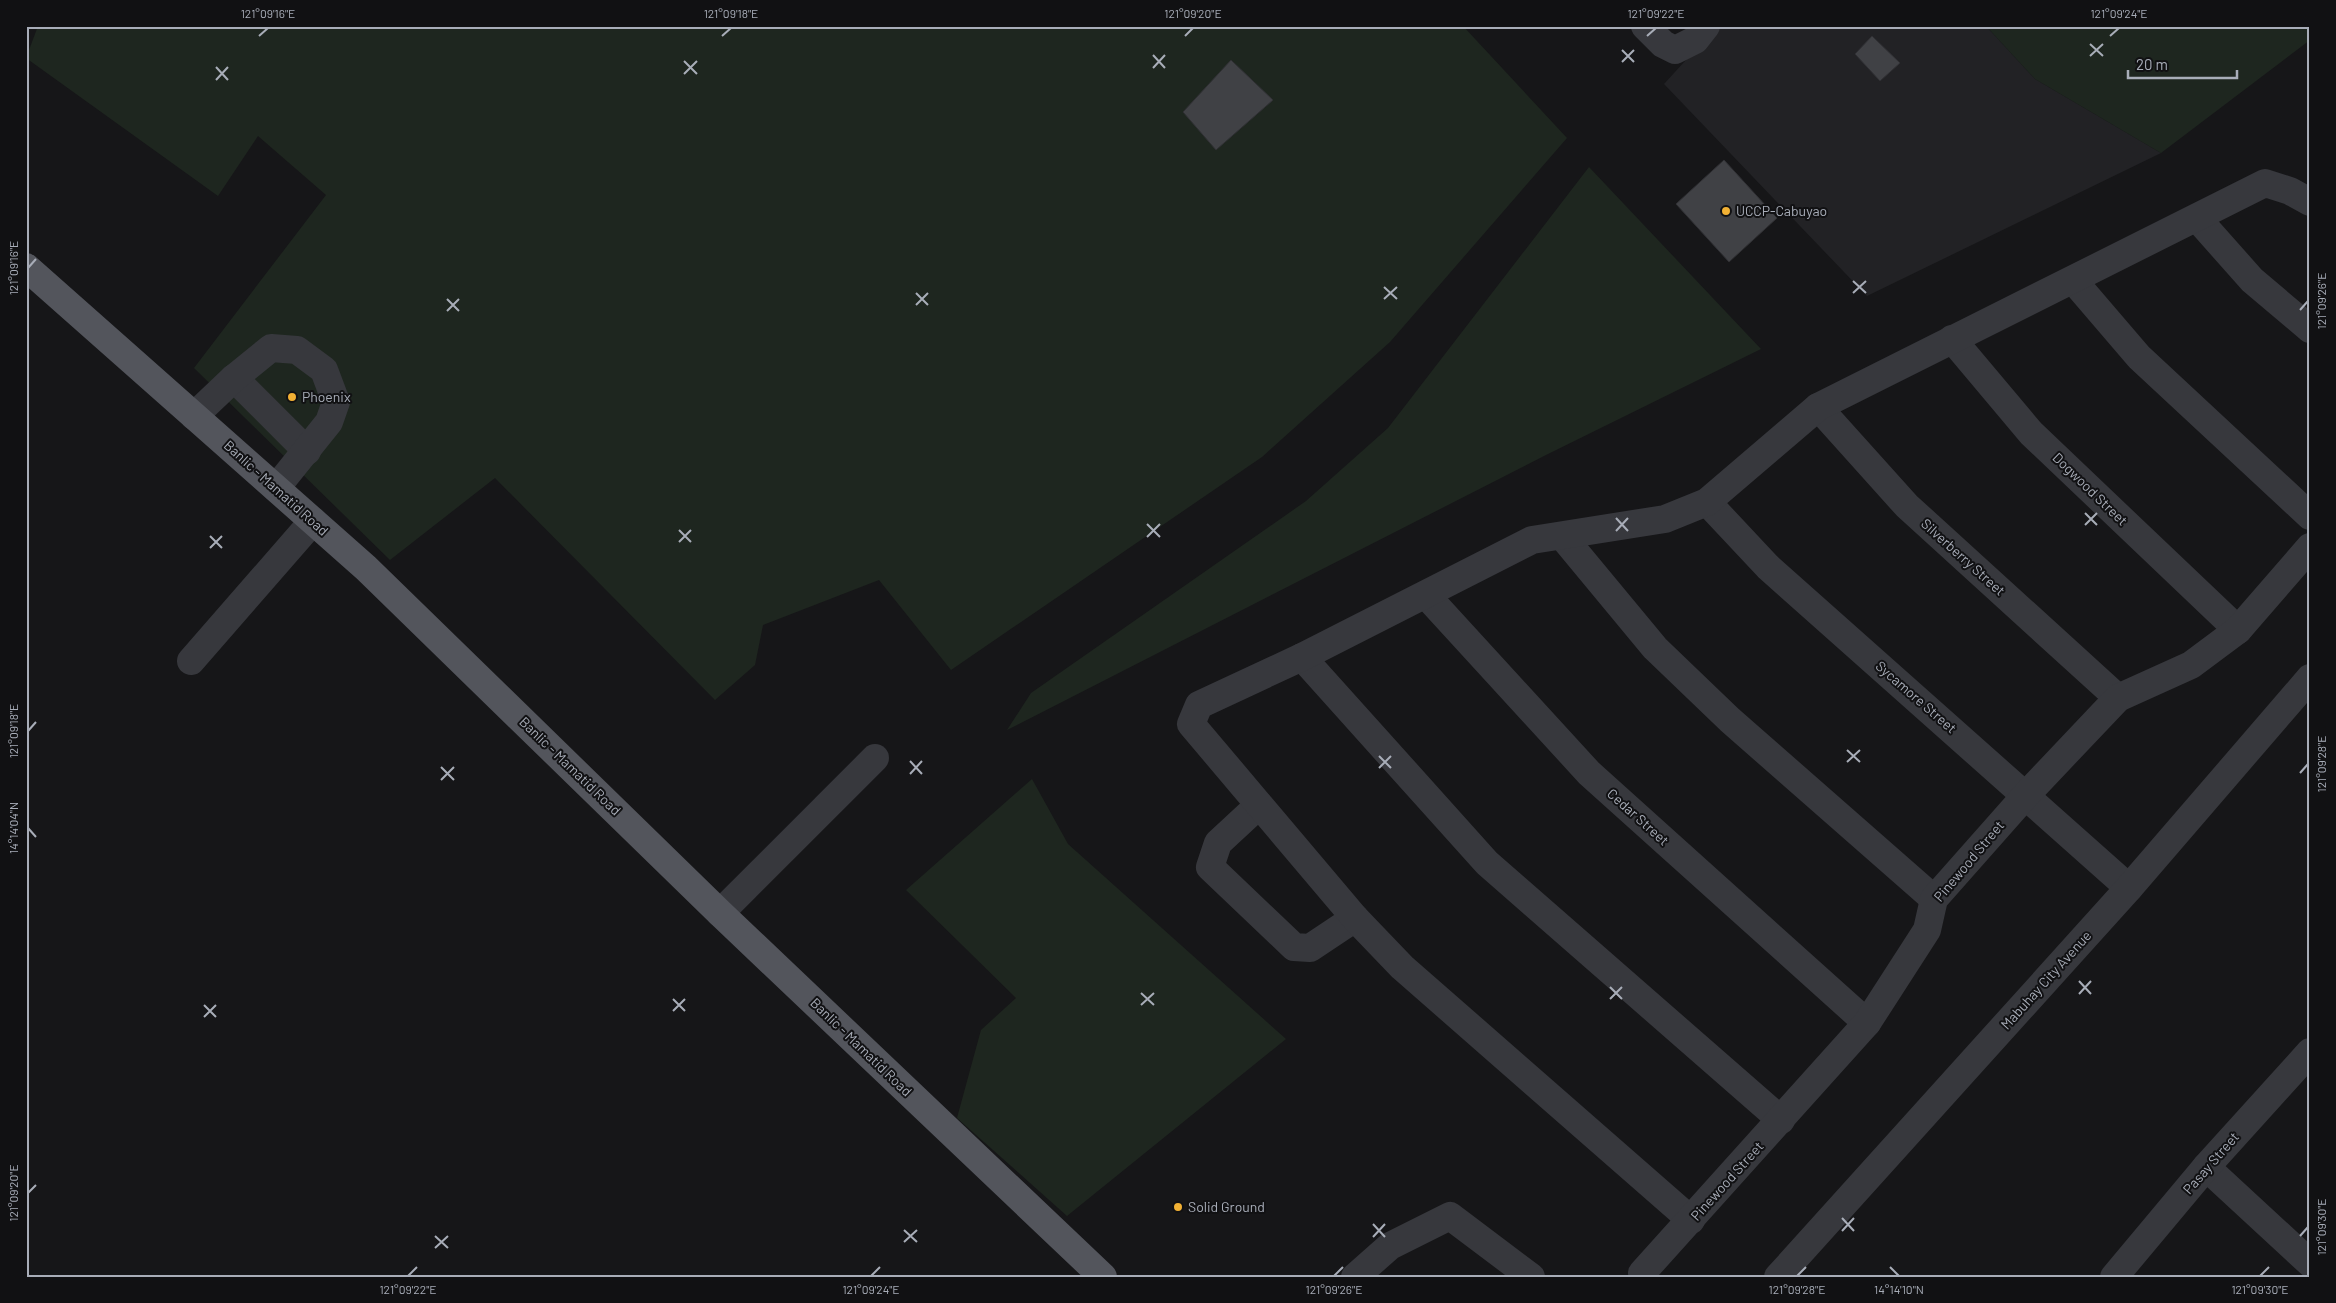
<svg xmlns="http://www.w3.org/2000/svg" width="2336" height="1303" viewBox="0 0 2336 1303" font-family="Barlow,sans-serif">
<rect width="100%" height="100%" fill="#161618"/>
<!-- built -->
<path fill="#222225" d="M1717,26H1986L2035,79L2161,153L1867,296L1664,84Z"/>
<!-- green -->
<g fill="#1e261f">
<path d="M38,26H1463L1567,138L1390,342L1262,457L951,670L879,580L763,625L755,665L715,700L495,478L390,560L194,368L326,195L258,136L218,196L26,58Z"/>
<path d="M1986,26H2310V40L2161,153L2035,79Z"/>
<path d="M1589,167L1761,349L1546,455L1007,730L1031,693L1306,501L1388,428Z"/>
<path d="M1032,779L1068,844L1286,1039L1067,1216L957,1118L981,1030L1016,998L906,890Z"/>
</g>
<!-- building -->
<g fill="#404145" stroke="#303034">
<path d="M1872,36L1900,63L1880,81L1855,54Z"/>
<path d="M1231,60L1273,100L1216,150L1183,112Z"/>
<path d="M1724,160L1777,218L1729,262L1676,204Z"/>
</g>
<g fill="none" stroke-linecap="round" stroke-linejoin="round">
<!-- minor -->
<g stroke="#37383d" stroke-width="28">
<path d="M1645,26L1663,44L1675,50L1695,40L1706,26"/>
<path d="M2197,218L2252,280L2310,329"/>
<path d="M2073,280L2139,357L2310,516"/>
<path d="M1952,339L2031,433L2238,630"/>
<path d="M234,378L307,451"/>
<path d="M1818,407L1907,506L2118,698"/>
<path d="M194,416L234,378L271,348L297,350L324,370L336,402L329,422L276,488"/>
<path d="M1707,502L1768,567L2129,888"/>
<path d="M1563,537L1655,648L1730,720L1934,899"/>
<path d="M1426,595L1589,773L1867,1023"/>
<path d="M1302,657L1487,863L1781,1120"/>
<path d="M191,661L313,521"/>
<path d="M1259,805L1218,843L1210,867L1294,947L1310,948L1355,918"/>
<path d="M720,913L875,758"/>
<path d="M2206,1167L2310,1263"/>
<path d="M1691,1220L1402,967L1355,918L1191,724L1199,705L1302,657L1532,540L1665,519L1707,502L1818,407L2265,183L2290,191L2310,202"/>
<path d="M1642,1273L1867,1023L1927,930L1934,899L2026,795L2118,698L2191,665L2238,630L2310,547"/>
<path d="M1355,1277L1390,1246L1450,1216L1531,1277"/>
<path d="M1778,1277L2129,888L2310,678"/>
<path d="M2114,1277L2206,1167L2310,1052"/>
</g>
<!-- major -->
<path stroke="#53555c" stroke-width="28" d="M26,267L366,568L720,913L1103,1277"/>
</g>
<!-- ticks -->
<path fill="none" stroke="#a8adb8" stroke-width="2" d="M259,36L268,28M722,36L731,28M1185,36L1193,28M1647,36L1656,28M2110,36L2119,28M2090,44L2103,56M1622,50L1634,62M1153,55L1165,68M2090,56L2103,44M684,61L697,74M1622,62L1634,50M216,67L228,80M1153,68L1165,55M684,74L697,61M216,80L228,67M28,268L36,259M1853,281L1866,293M1384,287L1397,299M916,293L928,305M1853,293L1866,281M447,299L459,311M1384,299L1397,287M916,305L928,293M2300,310L2308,301M447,311L459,299M2085,513L2097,525M1616,518L1628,531M1147,524L1160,537M2085,525L2097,513M679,530L691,542M1616,531L1628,518M210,536L222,548M1147,537L1160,524M679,542L691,530M210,548L222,536M28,731L36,722M1847,750L1860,762M1379,756L1391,768M910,761L922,774M1847,762L1860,750M441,767L454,780M1379,768L1391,756M2300,773L2308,764M910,774L922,761M441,780L454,767M28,828L36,837M2079,981L2091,994M1610,987L1622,999M1141,993L1154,1005M2079,994L2091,981M673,999L685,1011M1610,999L1622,987M204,1005L216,1017M1141,1005L1154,993M673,1011L685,999M204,1017L216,1005M28,1193L36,1185M1842,1218L1854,1231M1373,1224L1385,1237M904,1230L917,1242M1842,1231L1854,1218M435,1236L448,1248M2300,1236L2308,1227M1373,1237L1385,1224M904,1242L917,1230M435,1248L448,1236M1890,1267L1899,1276M408,1276L417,1267M871,1276L880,1267M1334,1276L1343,1267M1797,1276L1806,1267M2260,1276L2269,1267"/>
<!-- markers -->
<g fill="#f2b134" stroke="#111113" stroke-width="2">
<circle cx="1726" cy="211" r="5"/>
<circle cx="292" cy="397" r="5"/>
<circle cx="1178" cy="1207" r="5"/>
</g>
<g text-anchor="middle" stroke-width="4" stroke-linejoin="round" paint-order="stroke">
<!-- poi labels -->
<g font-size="14" fill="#a8adb8" stroke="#111113" text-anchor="start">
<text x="1736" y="216">UCCP-Cabuyao</text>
<text x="302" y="402">Phoenix</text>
<text x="1188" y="1212">Solid Ground</text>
</g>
<!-- street labels -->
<g font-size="14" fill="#a8adb8" stroke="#111113">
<text transform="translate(276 488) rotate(42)" y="5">Banlic - Mamatid Road</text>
<text transform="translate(2090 489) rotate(44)" y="5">Dogwood Street</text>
<text transform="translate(1963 557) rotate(42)" y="5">Silverberry Street</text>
<text transform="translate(1916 697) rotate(41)" y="5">Sycamore Street</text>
<text transform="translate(570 766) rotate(44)" y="5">Banlic - Mamatid Road</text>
<text transform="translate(1638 817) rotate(42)" y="5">Cedar Street</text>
<text transform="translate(1969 861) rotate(-50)" y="5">Pinewood Street</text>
<text transform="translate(2046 980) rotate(-48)" y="5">Mabuhay City Avenue</text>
<text transform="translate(861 1047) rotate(44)" y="5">Banlic - Mamatid Road</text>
<text transform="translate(2211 1163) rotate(-49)" y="5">Pasay Street</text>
<text transform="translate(1727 1181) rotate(-48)" y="5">Pinewood Street</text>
</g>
</g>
<!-- border -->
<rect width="2336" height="1303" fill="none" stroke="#111113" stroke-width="55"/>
<!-- scale -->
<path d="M2128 70v8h109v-8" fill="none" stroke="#a8adb8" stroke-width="2.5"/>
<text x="2136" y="70" font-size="15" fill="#a8adb8" stroke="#111113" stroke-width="4" paint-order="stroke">20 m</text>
<rect x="28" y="28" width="2280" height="1248" fill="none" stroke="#a8adb8" stroke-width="2"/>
<g font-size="12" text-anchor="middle" fill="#a8adb8">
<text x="268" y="18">121°09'16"E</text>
<text x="731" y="18">121°09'18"E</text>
<text x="1193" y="18">121°09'20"E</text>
<text x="1656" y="18">121°09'22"E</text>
<text x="2119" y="18">121°09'24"E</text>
<text transform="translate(14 268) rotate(-90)" y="4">121°09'16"E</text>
<text transform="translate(2322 301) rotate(-90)" y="4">121°09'26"E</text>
<text transform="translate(14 731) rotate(-90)" y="4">121°09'18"E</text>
<text transform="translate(2322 764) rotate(-90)" y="4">121°09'28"E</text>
<text transform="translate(14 828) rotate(-90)" y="4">14°14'04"N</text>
<text transform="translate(14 1193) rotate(-90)" y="4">121°09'20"E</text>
<text transform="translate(2322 1227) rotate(-90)" y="4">121°09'30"E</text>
<text x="408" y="1294">121°09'22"E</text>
<text x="871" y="1294">121°09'24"E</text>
<text x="1334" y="1294">121°09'26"E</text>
<text x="1797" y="1294">121°09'28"E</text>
<text x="1899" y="1294">14°14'10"N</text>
<text x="2260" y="1294">121°09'30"E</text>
</g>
</svg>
